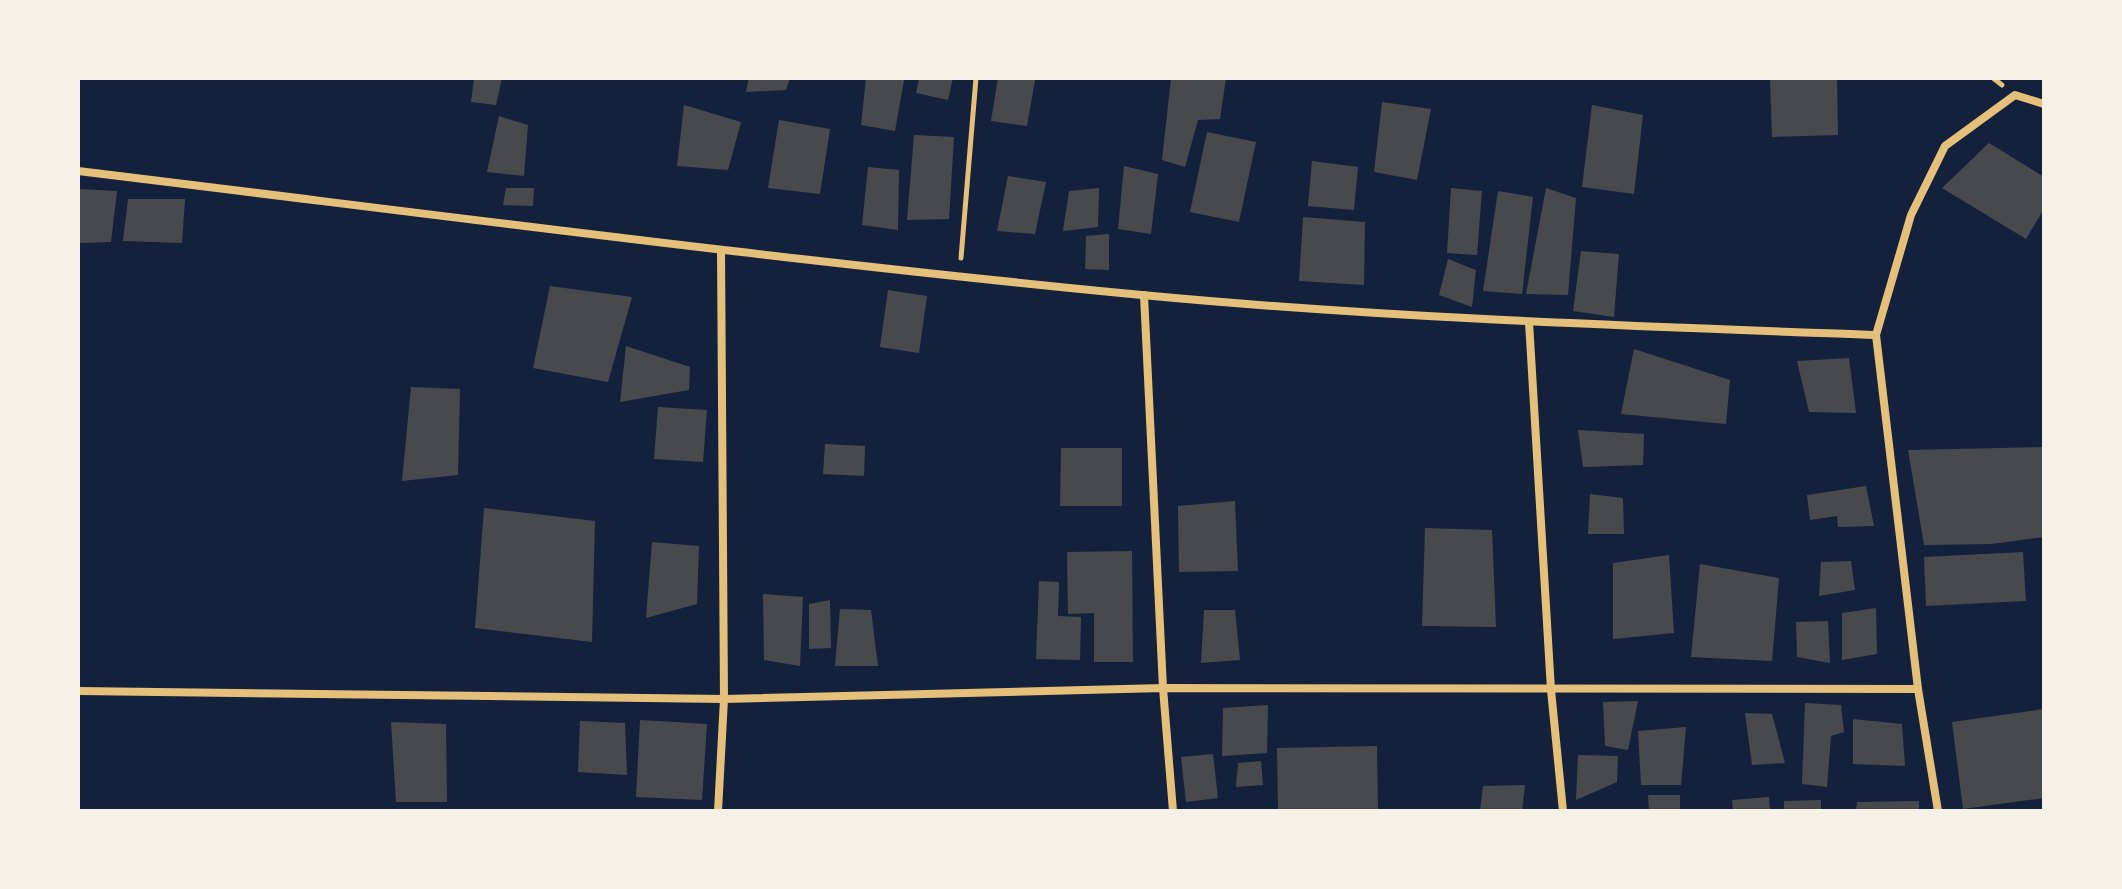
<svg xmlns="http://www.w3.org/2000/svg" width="2122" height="889" viewBox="0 0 2122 889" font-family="'DM Sans',sans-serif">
<rect width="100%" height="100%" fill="#14213d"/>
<!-- building -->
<g fill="#48494c">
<path d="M474,78H502L496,105L471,102Z"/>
<path d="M749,78H790L786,90L746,92Z"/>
<path d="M866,78L904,80L895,131L861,125Z"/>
<path d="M919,78H953L948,100L916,93Z"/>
<path d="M998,78L1035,80L1027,126L991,121Z"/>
<path d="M1171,78H1226L1220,119L1198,120L1185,167L1162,160Z"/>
<path d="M1770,78H1837L1838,135L1772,137Z"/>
<path d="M1382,102L1431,109L1417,180L1374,172Z"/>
<path d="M684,105L741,122L728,170L677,166Z"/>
<path d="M1592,105L1643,115L1634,194L1582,187Z"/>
<path d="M499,116L528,125L524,176L487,172Z"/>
<path d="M779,120L830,129L820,194L768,188Z"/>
<path d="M1207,132L1256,142L1239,222L1190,212Z"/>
<path d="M914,135L954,137L949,219L907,220Z"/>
<path d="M1989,143L2044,177V209L2026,239L1942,188Z"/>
<path d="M1312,161L1358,167L1354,210L1308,206Z"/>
<path d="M1124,166L1158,174L1151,234L1118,229Z"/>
<path d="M868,167L899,170L898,230L862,225Z"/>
<path d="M1008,176L1046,182L1035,234L997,231Z"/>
<path d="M506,188H534L533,206L503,205Z"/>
<path d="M1099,188L1098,227L1063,231L1069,191Z"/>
<path d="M1451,188L1482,191L1477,255L1447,253Z"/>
<path d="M1546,188L1576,198L1568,295L1526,294Z"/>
<path d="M78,189L117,191L111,242L78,243Z"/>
<path d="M1498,191L1533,197L1522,294L1483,291Z"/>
<path d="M128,199H185L182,243L123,241Z"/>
<path d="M1303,217L1365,222L1364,285L1299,281Z"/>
<path d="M1109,234V270L1085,269L1086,236Z"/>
<path d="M1581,251L1619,254L1614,317L1573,311Z"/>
<path d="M1448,259L1476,270L1472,307L1439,295Z"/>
<path d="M550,286L632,297L608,382L533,368Z"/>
<path d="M888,290L927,296L919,353L880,347Z"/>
<path d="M626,346L690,367L689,390L620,402Z"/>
<path d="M1634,349L1730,380L1726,424L1621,414Z"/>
<path d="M1849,358L1856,413L1809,412L1797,361Z"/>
<path d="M411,387L460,389L458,475L402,481Z"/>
<path d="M658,407L707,410L703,462L654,459Z"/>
<path d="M1578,430L1644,434L1643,465L1583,467Z"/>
<path d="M825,444L865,446L864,476L823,474Z"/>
<path d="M2044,447V537L1992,544L1924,545L1908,450Z"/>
<path d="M1061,448H1122V506H1060Z"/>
<path d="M1866,486L1874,526L1838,527L1837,516L1810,520L1807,495Z"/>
<path d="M1590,494L1623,498L1624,534H1588Z"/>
<path d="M1235,501L1238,571L1179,572L1178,506Z"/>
<path d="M484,508L595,521L592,642L475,628Z"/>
<path d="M1425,528L1492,530L1496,627L1422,626Z"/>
<path d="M652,542L699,546L697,604L646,618Z"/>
<path d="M1132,551L1133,662H1094V613L1068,614L1067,552Z"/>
<path d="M2023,552L2026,601L1926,606L1924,557Z"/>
<path d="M1669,555L1674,633L1613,639V563Z"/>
<path d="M1851,561L1855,590L1819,596L1821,562Z"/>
<path d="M1700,564L1779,578L1772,661L1691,657Z"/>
<path d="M1039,581L1059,582L1058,616L1081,617L1080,660L1036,659Z"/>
<path d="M763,594L803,597L800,666L764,660Z"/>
<path d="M830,600L831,648L809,649V604Z"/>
<path d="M1876,608L1877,654L1842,660V613Z"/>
<path d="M840,609L871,610L878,666H835Z"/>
<path d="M1204,610H1235L1240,660L1201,663Z"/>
<path d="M1828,621L1830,663L1797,657L1796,622Z"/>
<path d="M1638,701L1628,750L1605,746L1603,702Z"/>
<path d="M1805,703L1841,705L1844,732L1831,736L1827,787L1802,784Z"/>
<path d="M1268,705L1267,753L1222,756L1223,708Z"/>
<path d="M2044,709V798L1963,809L1952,722Z"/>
<path d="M1745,713L1772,714L1785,763L1752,765Z"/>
<path d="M1853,719L1902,724L1905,766L1853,764Z"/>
<path d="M640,720L707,724L702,800L636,797Z"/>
<path d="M580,721L625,723L627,775L578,772Z"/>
<path d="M391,722L446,724L447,802H396Z"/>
<path d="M1686,727L1681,785H1641L1638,731Z"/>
<path d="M1377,746L1378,811H1278L1277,748Z"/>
<path d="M1213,754L1218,798L1186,802L1181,757Z"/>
<path d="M1578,755L1618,756L1617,782L1576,800Z"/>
<path d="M1261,761L1263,785L1236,787L1238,763Z"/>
<path d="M1525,785L1522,811H1480L1483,786Z"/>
<path d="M1648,795H1680V811H1649Z"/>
<path d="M1769,797L1770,811H1733L1732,800Z"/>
<path d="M1821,800V811H1784V801Z"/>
<path d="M1919,801V811H1856L1857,802Z"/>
</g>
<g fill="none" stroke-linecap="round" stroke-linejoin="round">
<!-- path -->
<g stroke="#e5c07b" stroke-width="5">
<path d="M1993,78L2002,85"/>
<path d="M961,258L976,78"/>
</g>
<!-- minor -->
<g stroke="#e5c07b" stroke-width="8">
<path d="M78,171C432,214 786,261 1142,295C1385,318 1631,326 1876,335"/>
<path d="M1144,295L1163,688L1173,811"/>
<path d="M1529,322L1551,690L1563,811"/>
<path d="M78,691L724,699L1163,688L1918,689"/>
<path d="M718,811L724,699L721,250"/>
<path d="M1938,811L1918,689L1876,335L1911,215L1945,146L2015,95L2044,104"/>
</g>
</g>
<!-- border -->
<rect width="2122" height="889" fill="none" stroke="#f6f1e7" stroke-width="160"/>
</svg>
